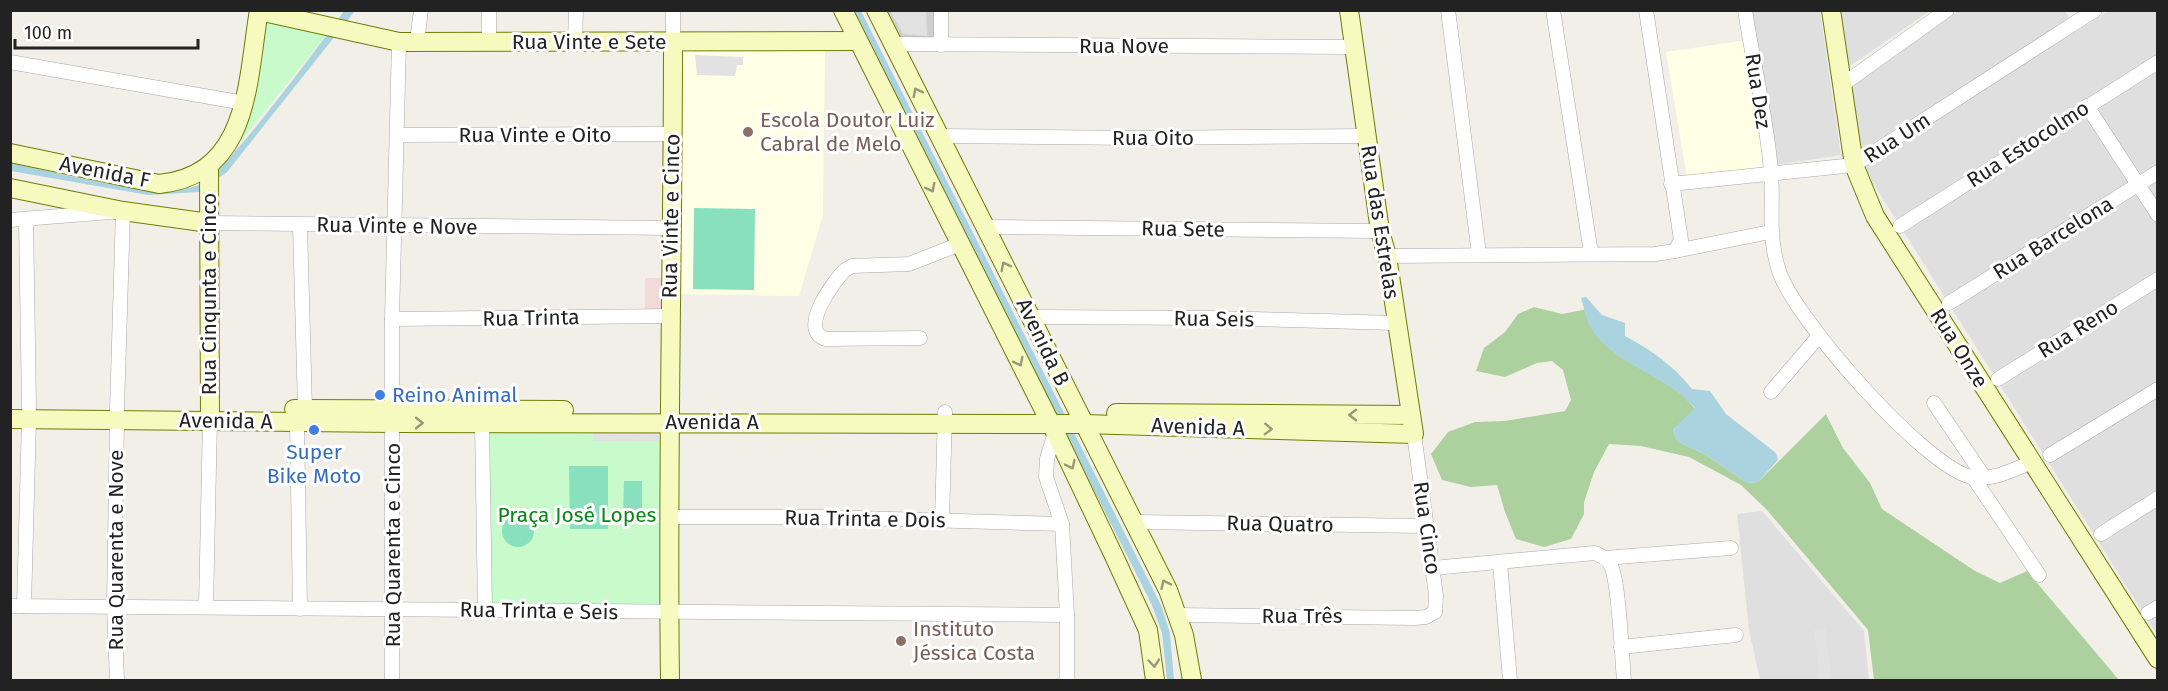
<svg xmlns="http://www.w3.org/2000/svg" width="2168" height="691" viewBox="0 0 2168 691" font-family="'Fira Sans',sans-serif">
<rect width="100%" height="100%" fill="#f2efe9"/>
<!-- residential -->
<g fill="#e0dfdf">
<path d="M1839,10L1930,11L1848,67Z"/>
<path d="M1752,11H1820L1841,155L1775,165Z"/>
<path d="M1958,11H2065L2069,18L1861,152L1850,84Z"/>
<path d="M2108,11H2157V635L1863,167Z"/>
<path d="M1762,511L1864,631L1869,680H1760L1749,630L1737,514Z"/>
</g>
<!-- commercial -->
<path fill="#f2dad9" d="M645,278H668V316L645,314Z"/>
<!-- education -->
<g fill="#ffffe5">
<path d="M1747,40L1766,166L1687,178L1666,52Z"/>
<path d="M672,47L825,50L823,215L799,296L670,294Z"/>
</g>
<!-- religious -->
<path fill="#d0d0d0" d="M883,11H940V44L900,42Z"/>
<!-- forest -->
<path fill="#add19e" d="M1534,307L1562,314L1588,309L1684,396L1695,409L1673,430L1677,441L1706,455L1747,483L1758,482L1826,414L1843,448L1870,483L1882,509L1975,571L2000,583L2027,571L2119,680H1874L1868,630L1767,510L1741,485L1689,457L1641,446L1609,444L1594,472L1584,502V514L1571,539L1544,547L1516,539L1505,512L1497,485L1471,487L1442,480L1431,454L1448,432L1475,422L1504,421L1565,411L1571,400L1563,370L1552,361L1537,363L1505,377L1476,371L1484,348L1505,332L1518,314Z"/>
<!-- park -->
<g fill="#c8facc">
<path d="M262,15L331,29L232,152Z"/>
<path d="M485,420L668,421L670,610L484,609Z"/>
</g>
<!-- pitch -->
<g fill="#88e0be">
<path d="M694,208L755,209L754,290L693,289Z"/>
<path d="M569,466H608V529H570Z"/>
<path d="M624,481H642V519H623Z"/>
<circle cx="518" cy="531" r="16"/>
</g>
<!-- parking -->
<g fill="#e2e2e2">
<path d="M890,11H926L927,36L903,34Z"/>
<path d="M695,55L743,57V65H737L735,76L697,75Z"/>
<rect x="593" y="425" width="66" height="16"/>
<path d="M1825,628L1832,680H1820L1814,630Z"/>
</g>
<!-- water -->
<g fill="#aad3df">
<path d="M344,11H355L227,172L199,192L148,195L11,171L10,163C57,172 156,200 199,185C223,177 325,38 344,11Z"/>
<path d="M852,11H861L1161,605L1170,633L1174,680H1167L1162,633L1152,605Z"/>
<path d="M1586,297L1602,315L1625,323V336C1651,350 1673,365 1692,389L1710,391L1726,414L1776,453L1778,460L1758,482L1747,483L1706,455L1677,441L1673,430L1695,408C1666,374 1611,365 1589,325C1585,317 1584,306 1581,298Z"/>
</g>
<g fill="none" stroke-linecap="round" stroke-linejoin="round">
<!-- street casing -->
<g stroke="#a9a9a9" stroke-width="15">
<g id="street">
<path d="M1448,10L1479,254"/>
<path d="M1553,10L1591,253"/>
<path d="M1745,10C1753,64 1767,118 1771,172C1774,209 1767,233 1779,271C1794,318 1924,466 1971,477C1993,481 2013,470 2032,462"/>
<path d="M417,42L421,10"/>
<path d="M489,42V10"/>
<path d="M575,42L576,10"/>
<path d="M673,42V10"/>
<path d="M894,44L1354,47"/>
<path d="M941,45V10"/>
<path d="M10,62L244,103"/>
<path d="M1842,85L1947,10"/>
<path d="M2087,106L2158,215"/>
<path d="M397,135L673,134"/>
<path d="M939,136L1136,138L1366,136"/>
<path d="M1671,184L1854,165L2095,10"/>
<path d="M10,220L123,211L117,410"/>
<path d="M26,220L29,408"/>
<path d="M209,223L672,228"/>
<path d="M300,225L305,409"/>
<path d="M1900,226L2158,62"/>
<path d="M985,227L1380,231"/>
<path d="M1675,251L1770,232"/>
<path d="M1387,256L1655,254L1675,251L1681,240L1646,10"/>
<path d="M1949,303L2158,172"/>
<path d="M1031,317L1213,318L1396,323"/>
<path d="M392,319L670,316"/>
<path d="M920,338L825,339C798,329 834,281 845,270L852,266L909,264L960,244"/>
<path d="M1998,379L2158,279"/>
<path d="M1771,392L1819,336"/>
<path d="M1934,403L1984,477"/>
<path d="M297,422L300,609"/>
<path d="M482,423L485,611"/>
<path d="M1055,432L1047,459L1046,477L1062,524L1067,615V680"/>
<path d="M2050,455L2158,389"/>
<path d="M1973,477L2039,575"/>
<path d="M668,517H825L1062,524"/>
<path d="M942,521L945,412"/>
<path d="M1135,522L1425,526"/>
<path d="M2101,534L2158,498"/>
<path d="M1605,558L1731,548"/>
<path d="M1500,563L1510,680"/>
<path d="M1433,568L1595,553C1601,556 1607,558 1610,564C1619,577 1622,660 1624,680"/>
<path d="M10,606L1067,615"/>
<path d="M24,606L29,419"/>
<path d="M206,606L210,420"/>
<path d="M2148,613L2158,607"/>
<path d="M1177,615L1415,618L1426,617L1435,612L1436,595L1414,434"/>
<path d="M1621,647L1736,635"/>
<path d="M117,680L114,606L117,420"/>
<path d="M392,680V319L399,42"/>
</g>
</g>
<!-- secondary casing -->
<g stroke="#707d05" stroke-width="20">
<g id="secondary">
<path d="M843,10L1055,432L1114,556L1148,630L1155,680"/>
<path d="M876,10L1168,590L1184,635L1192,680"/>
<path d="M1831,10L1854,165L1875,216L2158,659"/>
<path d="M259,11L399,42L858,41"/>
<path d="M10,153L159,184C250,175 247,81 259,10"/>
<path d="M209,167L210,420"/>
<path d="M10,188L123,211L209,223"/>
<path d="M294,409L564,410"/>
<path d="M1116,413L1411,415"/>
<path d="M10,419L394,423L1084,424L1414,434L1387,256L1380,231L1349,10"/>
<path d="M670,680C667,468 673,255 673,42"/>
</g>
</g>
<!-- street -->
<use href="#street" stroke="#fff" stroke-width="14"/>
<!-- secondary -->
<use href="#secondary" stroke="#f7fabf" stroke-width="18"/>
</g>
<!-- one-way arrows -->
<defs><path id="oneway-chevron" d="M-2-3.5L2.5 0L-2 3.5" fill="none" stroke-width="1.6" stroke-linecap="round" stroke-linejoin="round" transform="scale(1.5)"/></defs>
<g stroke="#979978">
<use href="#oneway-chevron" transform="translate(917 92) rotate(-117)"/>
<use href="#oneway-chevron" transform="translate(931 188) rotate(63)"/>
<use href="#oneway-chevron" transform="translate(1005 266) rotate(-117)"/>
<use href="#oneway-chevron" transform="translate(1019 362) rotate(63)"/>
<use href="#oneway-chevron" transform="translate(1353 415) rotate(-180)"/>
<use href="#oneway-chevron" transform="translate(419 423)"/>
<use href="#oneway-chevron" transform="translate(1268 429) rotate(2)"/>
<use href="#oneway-chevron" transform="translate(1071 465) rotate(64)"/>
<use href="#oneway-chevron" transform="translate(1165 584) rotate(-115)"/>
<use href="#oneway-chevron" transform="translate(1154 663) rotate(85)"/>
</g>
<!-- markers -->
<g fill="#8d6e63" stroke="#fff" stroke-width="2">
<circle cx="748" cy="132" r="6"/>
<circle cx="901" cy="641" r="6"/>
</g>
<g fill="#3f7fe0" stroke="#fff" stroke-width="2">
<circle cx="380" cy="395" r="6"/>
<circle cx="314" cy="430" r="6"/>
</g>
<g text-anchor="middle" stroke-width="6" stroke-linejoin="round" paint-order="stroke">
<!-- street labels -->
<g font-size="21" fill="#222" stroke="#fff">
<text x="589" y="49">Rua Vinte e Sete</text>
<text x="1124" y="53">Rua Nove</text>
<text transform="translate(1758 91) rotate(81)" y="7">Rua Dez</text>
<text x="535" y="142">Rua Vinte e Oito</text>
<text x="1153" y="145">Rua Oito</text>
<text transform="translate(1897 138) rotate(-33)" y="7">Rua Um</text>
<text transform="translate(2028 144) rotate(-33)" y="7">Rua Estocolmo</text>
<text transform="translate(105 172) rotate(11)" y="7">Avenida F</text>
<text transform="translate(671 216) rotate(-89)" y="7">Rua Vinte e Cinco</text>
<text transform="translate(1380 222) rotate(81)" y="7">Rua das Estrelas</text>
<text transform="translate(397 226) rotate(1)" y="7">Rua Vinte e Nove</text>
<text transform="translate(1183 229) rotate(1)" y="7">Rua Sete</text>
<text transform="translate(2053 238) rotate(-32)" y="7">Rua Barcelona</text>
<text transform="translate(209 294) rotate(-90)" y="7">Rua Cinqunta e Cinco</text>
<text transform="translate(531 318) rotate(-1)" y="7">Rua Trinta</text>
<text transform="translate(1214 319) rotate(1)" y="7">Rua Seis</text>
<text transform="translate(2078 329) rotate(-32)" y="7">Rua Reno</text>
<text transform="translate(1043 342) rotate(64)" y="7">Avenida B</text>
<text transform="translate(1959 348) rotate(58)" y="7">Rua Onze</text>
<text transform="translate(226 421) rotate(1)" y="7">Avenida A</text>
<text x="712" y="429">Avenida A</text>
<text transform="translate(1198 427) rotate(2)" y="7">Avenida A</text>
<text transform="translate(865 519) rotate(1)" y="7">Rua Trinta e Dois</text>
<text transform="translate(1280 524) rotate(1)" y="7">Rua Quatro</text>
<text transform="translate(1427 528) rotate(82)" y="7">Rua Cinco</text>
<text transform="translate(393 545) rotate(-90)" y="7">Rua Quarenta e Cinco</text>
<text transform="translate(116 550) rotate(-90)" y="7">Rua Quarenta e Nove</text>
<text transform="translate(539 611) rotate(1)" y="7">Rua Trinta e Seis</text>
<text x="1302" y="623">Rua Três</text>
</g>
<!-- education labels -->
<g font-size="21" fill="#785e54" stroke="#fff" text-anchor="start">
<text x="760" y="127">Escola Doutor Luiz<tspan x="760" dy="24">Cabral de Melo</tspan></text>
<text x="913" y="636">Instituto<tspan x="913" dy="24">Jéssica Costa</tspan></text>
</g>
<!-- shop labels -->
<g font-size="21" fill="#366cbe" stroke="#fff" text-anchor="start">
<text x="392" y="402">Reino Animal</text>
<text x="314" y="459" text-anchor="middle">Super<tspan x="314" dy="24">Bike Moto</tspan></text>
</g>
<!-- park labels -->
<g font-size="21" fill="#0c8416" stroke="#fff">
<text x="577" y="522">Praça José Lopes</text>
</g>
</g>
<!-- border -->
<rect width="2168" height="691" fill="none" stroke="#222222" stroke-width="24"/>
<!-- scale -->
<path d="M15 39v9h183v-9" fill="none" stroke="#222222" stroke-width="3"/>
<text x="24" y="39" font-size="18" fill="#222222" stroke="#ffffff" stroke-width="4.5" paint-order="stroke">100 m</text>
</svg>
